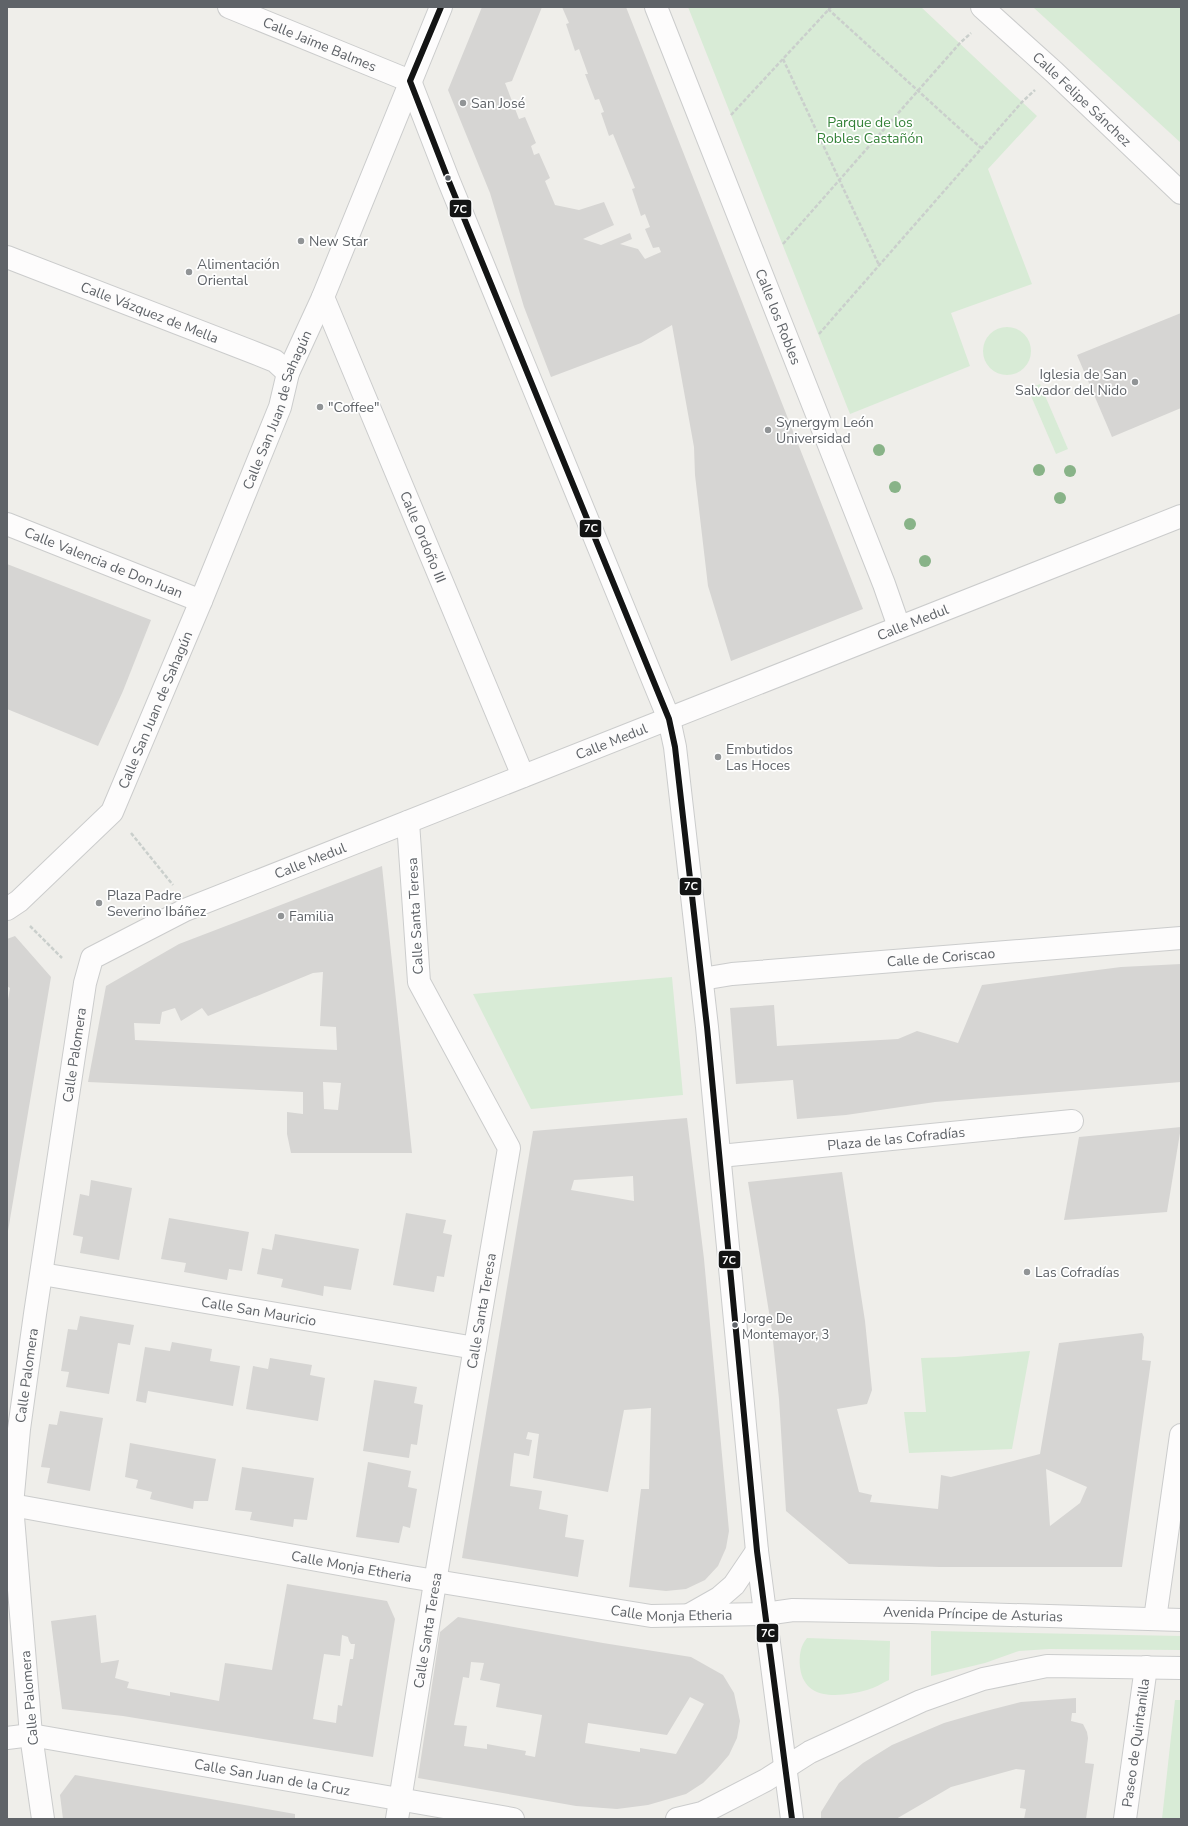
<svg xmlns="http://www.w3.org/2000/svg" width="1188" height="1826" viewBox="0 0 1188 1826" font-family="'Nunito Sans',sans-serif">
<rect width="100%" height="100%" fill="#efeeea"/>
<!-- green -->
<g fill="#d8ebd6">
<path d="M688,7H921L1037,116L988,169L1032,284L951,313L970,366L850,414Z"/>
<path d="M1033,7H1181V143Z"/>
<circle cx="1007" cy="351" r="24"/>
<path d="M1040,384L1068,449L1056,454L1028,389Z"/>
<path d="M672,977L683,1095L531,1109L473,994Z"/>
<path d="M1030,1351L1012,1449L909,1453L904,1412H926L921,1358L955,1357Z"/>
<path d="M931,1631L1181,1636V1650L1049,1649L1019,1651L985,1663L931,1676Z"/>
<path d="M807,1638L890,1641L889,1680C882,1683 875,1688 867,1690C841,1697 804,1702 800,1667C799,1657 800,1646 807,1638Z"/>
<path d="M1175,1700H1181V1819H1162Z"/>
</g>
<!-- building -->
<g fill="#d6d5d3" fill-rule="evenodd">
<path d="M482,7H542L512,81L505,83L519,119L525,117L536,143L531,146L534,155L539,153L550,178L545,181L555,205L579,210L604,202L614,225L583,239L601,245L630,233L632,239L620,244L638,249L645,259L661,252L659,247L653,248L645,229L650,227L645,214L641,216L632,189L635,188L613,134L609,136L601,113L604,112L599,99L595,100L585,74H588L579,49L575,51L566,24L569,23L562,7H626L863,609L731,661L708,586L695,475L694,447L672,325L641,343L551,377L524,307L490,193L448,90Z"/>
<path d="M1181,313V408L1112,437L1077,355Z"/>
<path d="M7,564L151,620L123,691L98,746L7,709Z"/>
<path d="M382,866L412,1153H291L287,1134V1112L303,1114V1092L88,1082L106,986L179,944ZM323,972L320,1026L336,1027L337,1050L135,1040L134,1023L160,1024L162,1012L175,1008L181,1021L202,1008L208,1016L313,973ZM323,1082L341,1083L338,1110L324,1109Z"/>
<path d="M15,936L51,977L8,1231L7,1006L10,988L7,986V939Z"/>
<path d="M1181,964V1082L935,1102L846,1115L797,1119L793,1080L736,1084L730,1008L774,1005L777,1046L898,1039L917,1031L958,1043L982,985L1121,967Z"/>
<path d="M687,1118L704,1259L729,1531L726,1548L718,1566L705,1580L686,1589L666,1591L629,1587L641,1489H649L651,1408L624,1410L608,1492L533,1478L539,1434L528,1432L526,1439L532,1440L529,1456L514,1453L510,1486L542,1491L539,1509L568,1515L565,1537L584,1540L578,1577L462,1558L533,1131ZM633,1176L634,1201L571,1190L574,1180Z"/>
<path d="M1181,1127L1167,1212L1064,1220L1079,1137Z"/>
<path d="M842,1172L865,1321L872,1390L867,1404L837,1409L859,1492L872,1495L870,1502L938,1509L941,1475L951,1477L1040,1454L1059,1343L1142,1333L1144,1337L1142,1360L1151,1361L1122,1567H939L849,1564L786,1511L779,1399L772,1331L748,1182ZM1046,1469L1087,1487L1080,1503L1050,1526Z"/>
<path d="M91,1180L132,1188L119,1260L80,1253L83,1237L73,1235L80,1194L89,1196Z"/>
<path d="M406,1213L446,1220L443,1233L452,1235L444,1277L437,1276L434,1292L393,1285Z"/>
<path d="M169,1218L249,1232L242,1271L229,1269L227,1280L184,1272L186,1263L161,1259Z"/>
<path d="M275,1234L359,1249L351,1290L324,1286L323,1296L281,1287L283,1279L257,1274L262,1248L272,1250Z"/>
<path d="M80,1316L134,1325L130,1345L118,1343L109,1394L66,1387L69,1372L61,1371L68,1329L77,1330Z"/>
<path d="M172,1342L212,1349L210,1361L240,1366L233,1406L148,1391L146,1403L136,1401L145,1347L170,1351Z"/>
<path d="M270,1358L312,1365L310,1375L325,1378L318,1421L246,1409L253,1366L268,1369Z"/>
<path d="M374,1380L417,1387L414,1403L423,1405L417,1445L411,1444L409,1458L363,1451Z"/>
<path d="M60,1411L103,1418L90,1491L47,1483L50,1468L41,1467L49,1424L57,1425Z"/>
<path d="M130,1443L216,1459L208,1501H194L193,1509L150,1499L152,1492L136,1488L138,1480L125,1477Z"/>
<path d="M368,1462L411,1471L408,1487L417,1489L410,1528L403,1526L399,1543L356,1537Z"/>
<path d="M242,1467L314,1478L307,1520L294,1519L293,1527L250,1520L252,1512L235,1510Z"/>
<path d="M287,1584L387,1601L395,1619L373,1757L123,1716L62,1709L51,1621L96,1615L101,1663L119,1660L115,1678L129,1682L127,1688L170,1696V1692L219,1701L225,1663L272,1670ZM342,1635L348,1637L349,1641L351,1644H355L353,1659H350L342,1706L338,1705L336,1723L313,1719L324,1654L340,1656Z"/>
<path d="M458,1617L603,1643L691,1657L723,1675L734,1693L740,1721L737,1738L729,1755L717,1769L703,1783L686,1794L648,1805L617,1809L576,1806L418,1778L440,1632ZM471,1662L484,1663L480,1680L500,1684L496,1707L542,1715L535,1757L525,1755L526,1751L487,1744V1749L464,1746L467,1726L454,1725L463,1677L469,1678ZM690,1697L704,1704L676,1754L640,1748V1752L585,1743L588,1723L667,1735Z"/>
<path d="M1076,1698V1713H1072L1071,1721L1083,1724L1087,1732L1088,1738L1085,1763L1094,1764L1086,1819H1024L1026,1809L1020,1808L1025,1770L1016,1769L951,1787L896,1819H821V1812L839,1783L863,1763L892,1745L944,1723L982,1712L1021,1702Z"/>
<path d="M75,1775L295,1814V1819H63L60,1795Z"/>
</g>
<g fill="none" stroke-linecap="round" stroke-linejoin="round">
<!-- minor casing -->
<g stroke="#cbcccc" stroke-width="24">
<g id="minor">
<path id="s1" d="M229,7L410,81"/>
<path id="s2" d="M656,7L884,584L899,627"/>
<path id="s3" d="M982,7L1054,72L1181,193"/>
<path d="M410,81L448,179L669,719L675,747L707,1027L757,1551L792,1819"/>
<path id="s4" d="M7,257L255,353L275,361L288,373"/>
<path id="s5" d="M323,297L523,776"/>
<path id="s6" d="M7,524L201,601"/>
<path id="s7" d="M7,909L19,901L112,812L201,601L280,407L288,373L323,297L441,7"/>
<path id="s8" d="M702,979L732,974L1181,938"/>
<path id="s9" d="M720,1156L1072,1121"/>
<path id="s10" d="M42,1274L475,1348"/>
<path id="s11" d="M12,1505L411,1577L651,1616L765,1614L793,1610L911,1612L1181,1620"/>
<path d="M689,1615L719,1598L734,1585L757,1551"/>
<path d="M1155,1619L1181,1435"/>
<path id="s12" d="M7,1738L31,1735L513,1819"/>
<path id="s13" d="M43,1819L31,1735L12,1505L19,1429L35,1314L85,983L92,958L185,910L1181,516"/>
<path id="s14" d="M397,1819L438,1564L509,1148L419,982L408,822"/>
<path d="M677,1819L702,1813L766,1780L810,1752L921,1701L983,1679L1047,1666L1181,1668"/>
<path id="s15" d="M1125,1819L1146,1667"/>
</g>
</g>
<!-- path -->
<g stroke="#cacfcc" stroke-width="2.5" stroke-dasharray="4 2" stroke-linecap="butt">
<path d="M828,9L981,148"/>
<path d="M783,59L879,265"/>
<path d="M731,115L831,7"/>
<path d="M783,244L960,43L971,33"/>
<path d="M819,334L1022,102L1035,90"/>
<path d="M131,833L173,885"/>
<path d="M30,926L62,958"/>
</g>
<!-- minor -->
<use href="#minor" stroke="#fdfcfc" stroke-width="22"/>
<!-- bus-1 casing -->
<g stroke="#fff" stroke-width="9">
<path id="bus-1" d="M441,7L410,81L448,179L669,719L675,747L707,1027L757,1551L792,1819"/>
</g>
<!-- bus-1 -->
<use href="#bus-1" stroke="#131414" stroke-width="6"/>
</g>
<!-- trees -->
<g fill="#88b388">
<circle cx="879" cy="450" r="6"/>
<circle cx="1039" cy="470" r="6"/>
<circle cx="1070" cy="471" r="6"/>
<circle cx="895" cy="487" r="6"/>
<circle cx="1060" cy="498" r="6"/>
<circle cx="910" cy="524" r="6"/>
<circle cx="925" cy="561" r="6"/>
</g>
<!-- markers -->
<g fill="#919496" stroke="#fff" stroke-width="1.5">
<circle cx="463" cy="103" r="4"/>
<circle cx="301" cy="241" r="4"/>
<circle cx="189" cy="272" r="4"/>
<circle cx="1135" cy="382" r="4"/>
<circle cx="320" cy="407" r="4"/>
<circle cx="768" cy="430" r="4"/>
<circle cx="718" cy="757" r="4"/>
<circle cx="99" cy="903" r="4"/>
<circle cx="281" cy="916" r="4"/>
<circle cx="1027" cy="1272" r="4"/>
</g>
<g fill="#5f6368" stroke="#fff" stroke-width="1.5">
<circle cx="448" cy="178" r="3.5"/>
<circle cx="735" cy="1325" r="3.5"/>
</g>
<g text-anchor="middle" stroke-width="3.5" stroke-linejoin="round" paint-order="stroke">
<!-- bus labels -->
<g font-size="13" fill="#5f6368" stroke="#fff" text-anchor="start">
<text x="742" y="1323">Jorge De<tspan x="742" dy="16">Montemayor, 3</tspan></text>
</g>
<!-- street labels -->
<g font-size="14" fill="#5f6368" stroke="#fff">
<text dy="5" stroke="none"><textPath href="#s1" startOffset="98">Calle Jaime Balmes</textPath></text>
<text dy="5" stroke="none"><textPath href="#s3" startOffset="136">Calle Felipe Sánchez</textPath></text>
<text dy="5" stroke="none"><textPath href="#s4" startOffset="153">Calle Vázquez de Mella</textPath></text>
<text dy="5" stroke="none"><textPath href="#s2" startOffset="333">Calle los Robles</textPath></text>
<text dy="5" stroke="none"><textPath href="#s7" startOffset="578">Calle San Juan de Sahagún</textPath></text>
<text dy="5" stroke="none"><textPath href="#s5" startOffset="260">Calle Ordoño III</textPath></text>
<text dy="5" stroke="none"><textPath href="#s6" startOffset="104">Calle Valencia de Don Juan</textPath></text>
<text dy="5" stroke="none"><textPath href="#s13" startOffset="1756">Calle Medul</textPath></text>
<text dy="5" stroke="none"><textPath href="#s7" startOffset="254">Calle San Juan de Sahagún</textPath></text>
<text dy="5" stroke="none"><textPath href="#s13" startOffset="1432">Calle Medul</textPath></text>
<text dy="5" stroke="none"><textPath href="#s13" startOffset="1108">Calle Medul</textPath></text>
<text transform="translate(415 916) rotate(-93)" y="5">Calle Santa Teresa</text>
<text dy="5" stroke="none"><textPath href="#s8" startOffset="240">Calle de Coriscao</textPath></text>
<text dy="5" stroke="none"><textPath href="#s13" startOffset="770">Calle Palomera</textPath></text>
<text dy="5" stroke="none"><textPath href="#s9" startOffset="177">Plaza de las Cofradías</textPath></text>
<text dy="5" stroke="none"><textPath href="#s10" startOffset="220">Calle San Mauricio</textPath></text>
<text dy="5" stroke="none"><textPath href="#s14" startOffset="515">Calle Santa Teresa</textPath></text>
<text dy="5" stroke="none"><textPath href="#s13" startOffset="446">Calle Palomera</textPath></text>
<text dy="5" stroke="none"><textPath href="#s11" startOffset="345">Calle Monja Etheria</textPath></text>
<text dy="5" stroke="none"><textPath href="#s11" startOffset="669">Calle Monja Etheria</textPath></text>
<text dy="5" stroke="none"><textPath href="#s11" startOffset="971">Avenida Príncipe de Asturias</textPath></text>
<text dy="5" stroke="none"><textPath href="#s14" startOffset="191">Calle Santa Teresa</textPath></text>
<text transform="translate(29 1698) rotate(-95)" y="5">Calle Palomera</text>
<text dy="5" stroke="none"><textPath href="#s15" startOffset="77">Paseo de Quintanilla</textPath></text>
<text dy="5" stroke="none"><textPath href="#s12" startOffset="269">Calle San Juan de la Cruz</textPath></text>
</g>
<!-- poi labels -->
<g font-size="14" fill="#5f6368" stroke="#fff" text-anchor="start">
<text x="471" y="108">San José</text>
<text x="309" y="246">New Star</text>
<text x="197" y="269">Alimentación<tspan x="197" dy="16">Oriental</tspan></text>
<text x="1127" y="379" text-anchor="end">Iglesia de San<tspan x="1127" dy="16">Salvador del Nido</tspan></text>
<text x="328" y="412">"Coffee"</text>
<text x="776" y="427">Synergym León<tspan x="776" dy="16">Universidad</tspan></text>
<text x="726" y="754">Embutidos<tspan x="726" dy="16">Las Hoces</tspan></text>
<text x="107" y="900">Plaza Padre<tspan x="107" dy="16">Severino Ibáñez</tspan></text>
<text x="289" y="921">Familia</text>
<text x="1035" y="1277">Las Cofradías</text>
</g>
<!-- park labels -->
<g font-size="14" fill="#348238" stroke="#fff">
<text x="870" y="127">Parque de los<tspan x="870" dy="16">Robles Castañón</tspan></text>
</g>
</g>
<g stroke="#fff" stroke-width="1.5">
<rect x="449" y="199" width="23" height="19" rx="4" fill="#131414"/>
<rect x="579" y="519" width="23" height="19" rx="4" fill="#131414"/>
<rect x="679" y="877" width="23" height="19" rx="4" fill="#131414"/>
<rect x="718" y="1250" width="23" height="19" rx="4" fill="#131414"/>
<rect x="756" y="1623" width="23" height="20" rx="4" fill="#131414"/>
</g>
<g font-size="11" text-anchor="middle" font-weight="bold" fill="#fff">
<text x="460" y="213">7C</text>
<text x="591" y="532">7C</text>
<text x="691" y="890">7C</text>
<text x="729" y="1264">7C</text>
<text x="768" y="1637">7C</text>
</g>
<!-- border -->
<rect width="1188" height="1826" fill="none" stroke="#5f6368" stroke-width="16"/>
</svg>
